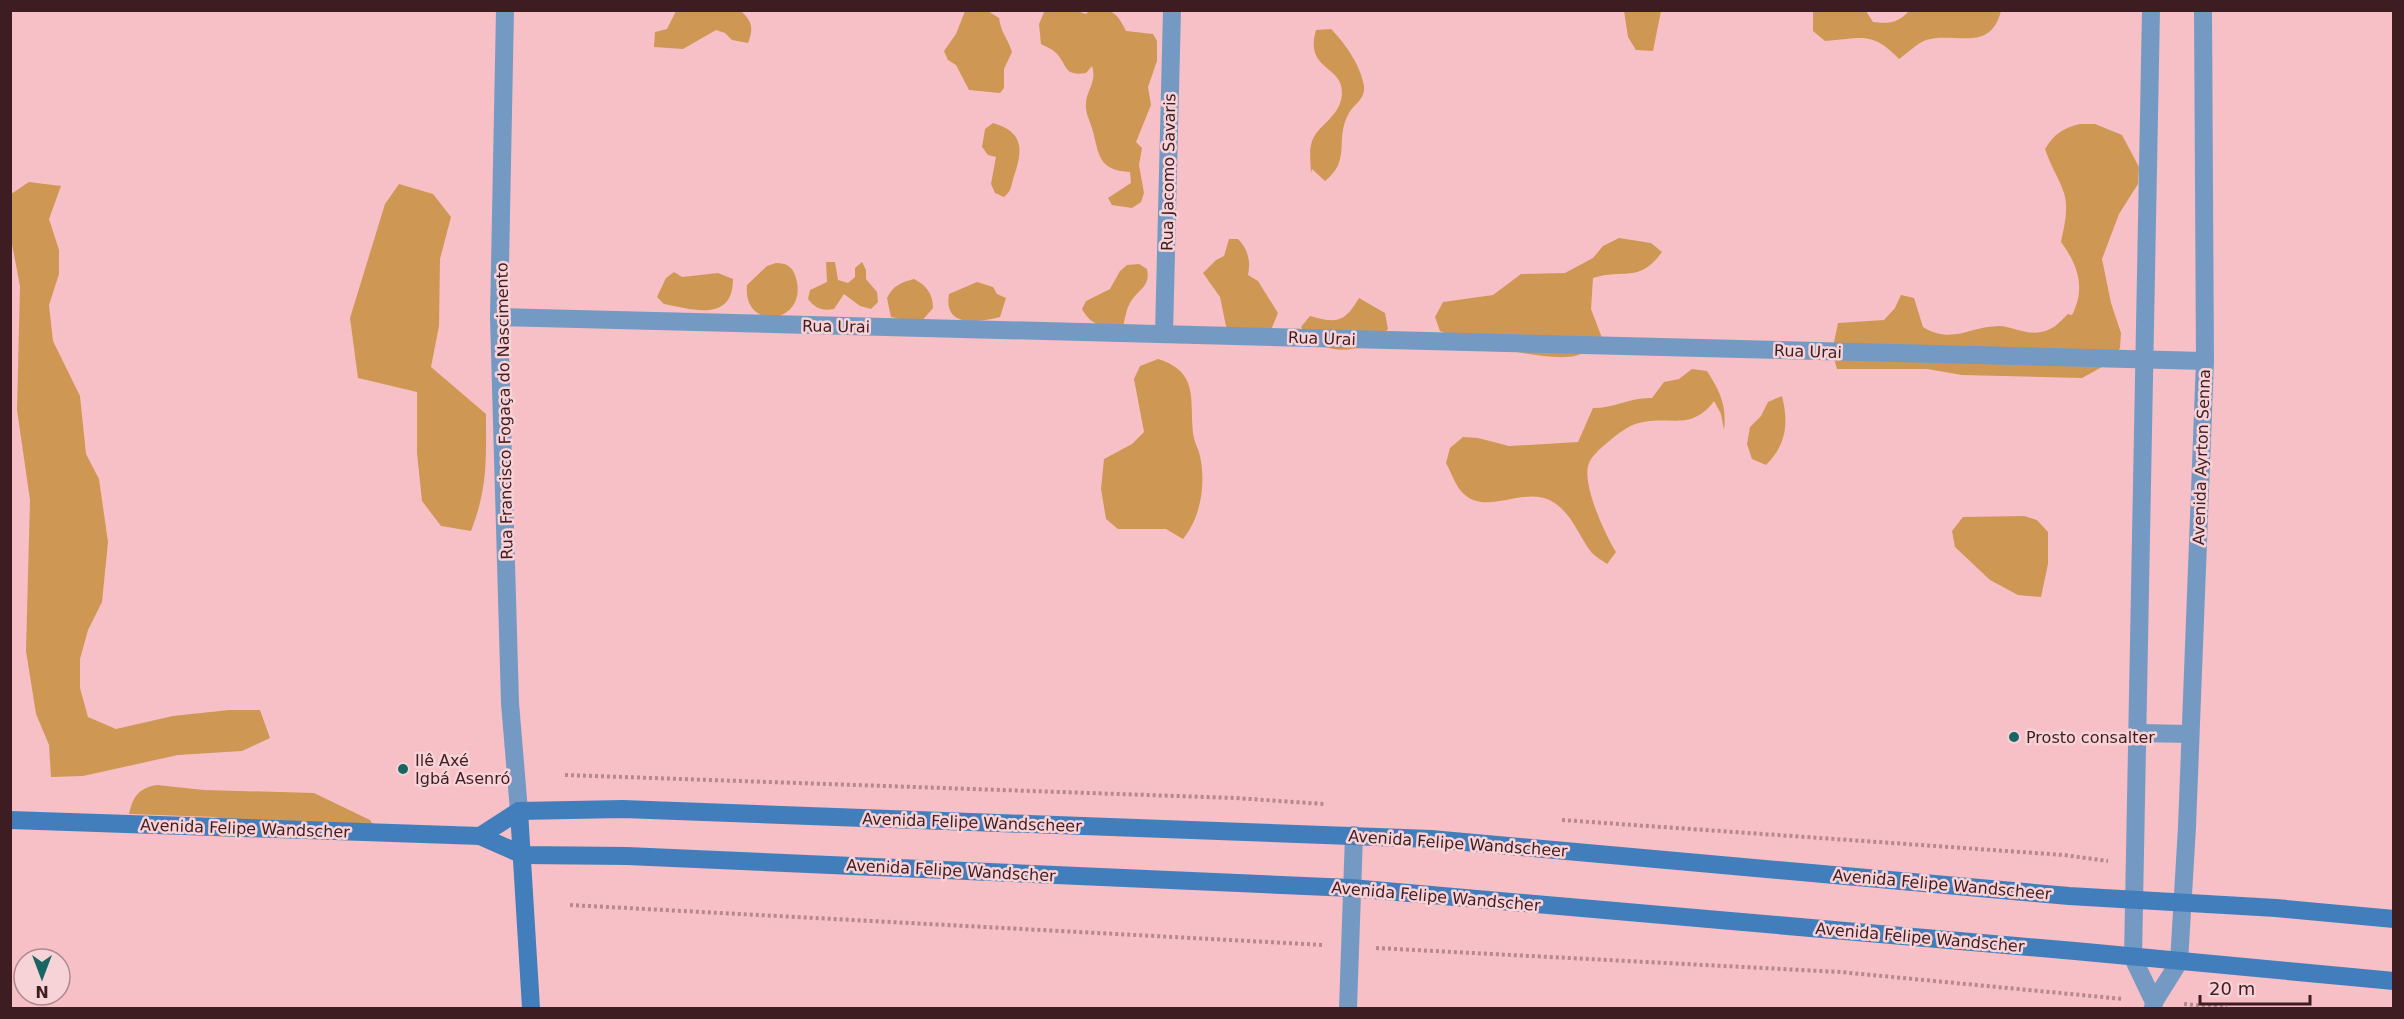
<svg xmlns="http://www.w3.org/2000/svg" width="2404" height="1019" viewBox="0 0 2404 1019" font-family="'DejaVu Sans',sans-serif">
<rect width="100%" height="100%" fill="#f6c0c6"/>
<!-- forest -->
<g fill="#ce9854">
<path d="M1045,10L1077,11L1086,14L1089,11C1112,10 1115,9 1126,31L1153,34L1157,41V61L1148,87L1151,105L1136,142L1142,148L1139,165L1144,193L1141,202L1132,208L1112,205L1108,198L1131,183L1130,172C1097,171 1099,152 1092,128C1089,119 1085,112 1086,102C1088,88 1097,81 1092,66L1086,73C1065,76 1068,68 1058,55C1054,50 1047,47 1041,44L1039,24Z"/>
<path d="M676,11H741C752,21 754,29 748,43L732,40L725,33L716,30L683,49L654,47L655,32L667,29Z"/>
<path d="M965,11H988L999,18C1001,33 1008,39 1012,52L1004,69V88L1000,93L969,90L956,65L948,60L944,51L956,34Z"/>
<path d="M1624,11H1661L1653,51L1636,50L1628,37Z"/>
<path d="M1813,11H1866L1873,22C1889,24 1898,23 1909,11H2001C1990,54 1954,31 1926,40C1917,43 1907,54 1899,59C1871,30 1861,39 1825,41L1813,31Z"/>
<path d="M1331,29C1345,43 1361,66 1364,86C1365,100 1355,103 1349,113C1334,139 1352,160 1325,181L1312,169L1311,173C1311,164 1309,153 1311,145C1315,125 1340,119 1342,94C1344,65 1304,71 1316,30Z"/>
<path d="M993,123C1024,132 1023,150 1014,176C1011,186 1012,190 1004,197L995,193L991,184L996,157L988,155L982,147L985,129Z"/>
<path d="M2080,124H2095L2122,135L2139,167L2138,184L2119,214L2102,259L2111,303L2121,333L2120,348L2111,362L2082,378L1962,375L1927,369H1837L1832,352L1838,323L1884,320L1895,308L1901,295L1914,298L1923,327C1952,345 1970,326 2000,326C2014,327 2026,335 2041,332C2053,330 2059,323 2068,314L2072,315C2086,288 2078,265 2061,242C2064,227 2069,209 2064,193C2059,178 2050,165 2045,149C2054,134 2063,128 2080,124Z"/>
<path d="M29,182L61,186L49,219L59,250V274L49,305L53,341L80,396L86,454L99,479L108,542L102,602L88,630L80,659V688L88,717L116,729L173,716L229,710H260L270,738L242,751L178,755L83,776L51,777L49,745L36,714L26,651L30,500L17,410L20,286L11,239V194Z"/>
<path d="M399,184L433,194L451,217L440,259L439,326L431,367L486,414C486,460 488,487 471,531L441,526L422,501L417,453V392L358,378L350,318L385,204Z"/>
<path d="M1619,238L1651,243L1662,252C1639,284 1624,268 1593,278L1591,309L1602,338C1594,345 1586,353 1575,356C1547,362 1469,343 1440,331L1435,317L1443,302L1493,295L1521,274L1565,273L1593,258L1603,246Z"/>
<path d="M1229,239H1238C1248,249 1251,261 1248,275L1258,281L1278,313L1271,330L1231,333L1226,326L1220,297L1203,273L1216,260L1224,256Z"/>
<path d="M826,262H835L838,280L848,283L855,277V268L862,262L866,270V279L877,292L878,302L871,309L860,306L844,294L834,309C822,311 816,309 808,299L810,290L827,282Z"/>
<path d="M776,263C787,263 793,267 796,278C809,325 742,332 747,285L767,266Z"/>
<path d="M1139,264L1147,269C1151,287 1138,289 1130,303C1126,310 1125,319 1123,327C1104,327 1092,327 1082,309L1086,301L1110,289L1120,271L1127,265Z"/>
<path d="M674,272L682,277L718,273L733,279C733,322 694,310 664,304L657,297L666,278Z"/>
<path d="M914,279C926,285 933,294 933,308L920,323L891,317L887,298C894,285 900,283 914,279Z"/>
<path d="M977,282L993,287L997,294L1006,298L1000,317C980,322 943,329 949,294Z"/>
<path d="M1359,298L1385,313L1388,329C1364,355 1323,359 1301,327L1310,316C1337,324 1345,322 1359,298Z"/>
<path d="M1158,359C1202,373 1188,403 1194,438C1195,444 1199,450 1200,456C1206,484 1201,517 1183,539L1166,529H1118L1106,519L1101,489L1104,459L1132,444L1144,432L1134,379L1140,366Z"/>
<path d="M1692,369L1707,371C1720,391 1727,406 1724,430L1721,414L1714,401C1691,432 1670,415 1639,423C1627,426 1618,434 1608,442C1601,448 1590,457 1588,466C1583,486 1605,535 1616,552L1607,564C1603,561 1596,557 1592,553C1579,537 1572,513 1553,502C1524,484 1485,519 1461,491C1455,484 1451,472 1446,463L1450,448L1463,437L1478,438L1509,446L1578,442L1593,408C1615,408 1631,397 1652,398L1664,382L1679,379Z"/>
<path d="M1782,396C1789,424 1786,445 1766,465L1752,459L1747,444L1750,427L1761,416L1768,402Z"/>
<path d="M2024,516L2037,520L2048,532V564L2041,597L2018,595L1990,580L1955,547L1952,531L1963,517Z"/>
<path d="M157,785L204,790L314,793L370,820L378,832L230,821L214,817L129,814C133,796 139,788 157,785Z"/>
</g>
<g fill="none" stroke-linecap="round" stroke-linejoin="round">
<!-- path -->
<g stroke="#b7888e" stroke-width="4" stroke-dasharray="3 3" stroke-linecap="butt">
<path d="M565,775L1235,798L1324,804"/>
<path d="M1562,820L2064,855L2108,861"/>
<path d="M570,905L1324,945"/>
<path d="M1376,948L1840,972L2123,999"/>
<path d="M2184,1004L2227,1008"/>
</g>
<!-- street -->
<g stroke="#749ac4" stroke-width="18">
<path d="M505,10L499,317L510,703L519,811"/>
<path d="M2151,10L2133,958L2154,1002L2153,1008"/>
<path d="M499,317L2205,361"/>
<path d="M1164,334L1172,10"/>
<path d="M2139,733L2190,734"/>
<path d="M2154,1002L2179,962L2187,827L2205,361L2203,10"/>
<path d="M1348,1008L1354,835"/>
</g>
<!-- secondary -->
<g stroke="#437ebc" stroke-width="18">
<path d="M519,811L623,809L1431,839L2069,896L2276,908L2394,919"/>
<path d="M519,811L531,1008"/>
<path d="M10,820L480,836L523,855L627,856L1351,888L2075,951L2394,981"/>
<path d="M480,836L519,811"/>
</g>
</g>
<!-- markers -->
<g fill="#186663" stroke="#f7d2d6" stroke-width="2">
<circle cx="2014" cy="737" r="6"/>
<circle cx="403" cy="769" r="6"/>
</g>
<g text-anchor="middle" stroke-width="5" stroke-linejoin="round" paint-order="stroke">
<!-- street labels -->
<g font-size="16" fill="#3e1d22" stroke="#f7d2d6">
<text transform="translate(1168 172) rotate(-89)" y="6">Rua Jacomo Savaris</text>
<text transform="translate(836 326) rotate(1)" y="6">Rua Urai</text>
<text transform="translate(1322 338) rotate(2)" y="6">Rua Urai</text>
<text transform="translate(1808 351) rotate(2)" y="6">Rua Urai</text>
<text transform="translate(504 411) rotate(-91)" y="6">Rua Francisco Fogaça do Nascimento</text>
<text transform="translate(2201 457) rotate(-88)" y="6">Avenida Ayrton Senna</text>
<text transform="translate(972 822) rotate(2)" y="6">Avenida Felipe Wandscheer</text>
<text transform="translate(245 828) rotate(2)" y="6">Avenida Felipe Wandscher</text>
<text transform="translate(1458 843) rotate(4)" y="6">Avenida Felipe Wandscheer</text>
<text transform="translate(951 870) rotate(3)" y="6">Avenida Felipe Wandscher</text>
<text transform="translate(1942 884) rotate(5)" y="6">Avenida Felipe Wandscheer</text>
<text transform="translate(1436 896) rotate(5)" y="6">Avenida Felipe Wandscher</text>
<text transform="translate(1920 937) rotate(5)" y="6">Avenida Felipe Wandscher</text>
</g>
<!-- poi labels -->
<g font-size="16" fill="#3e1d22" stroke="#f7d2d6" text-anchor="start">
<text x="2026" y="743">Prosto consalter</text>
<text x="415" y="766">Ilê Axé<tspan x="415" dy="18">Igbá Asenró</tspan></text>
</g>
</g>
<!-- border -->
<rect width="2404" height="1019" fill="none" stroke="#3e1d22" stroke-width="24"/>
<!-- north arrow -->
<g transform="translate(42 977) rotate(180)"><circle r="28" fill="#f7d2d6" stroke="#ad8a8e" stroke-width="1.5"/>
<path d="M0-4.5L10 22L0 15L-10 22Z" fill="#186663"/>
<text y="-9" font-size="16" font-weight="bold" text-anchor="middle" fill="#3e1d22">N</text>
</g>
<!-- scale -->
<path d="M2200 995v9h110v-9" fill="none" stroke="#3e1d22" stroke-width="3"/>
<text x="2209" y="995" font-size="18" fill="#3e1d22" stroke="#f7d2d6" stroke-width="4.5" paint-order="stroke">20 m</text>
</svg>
